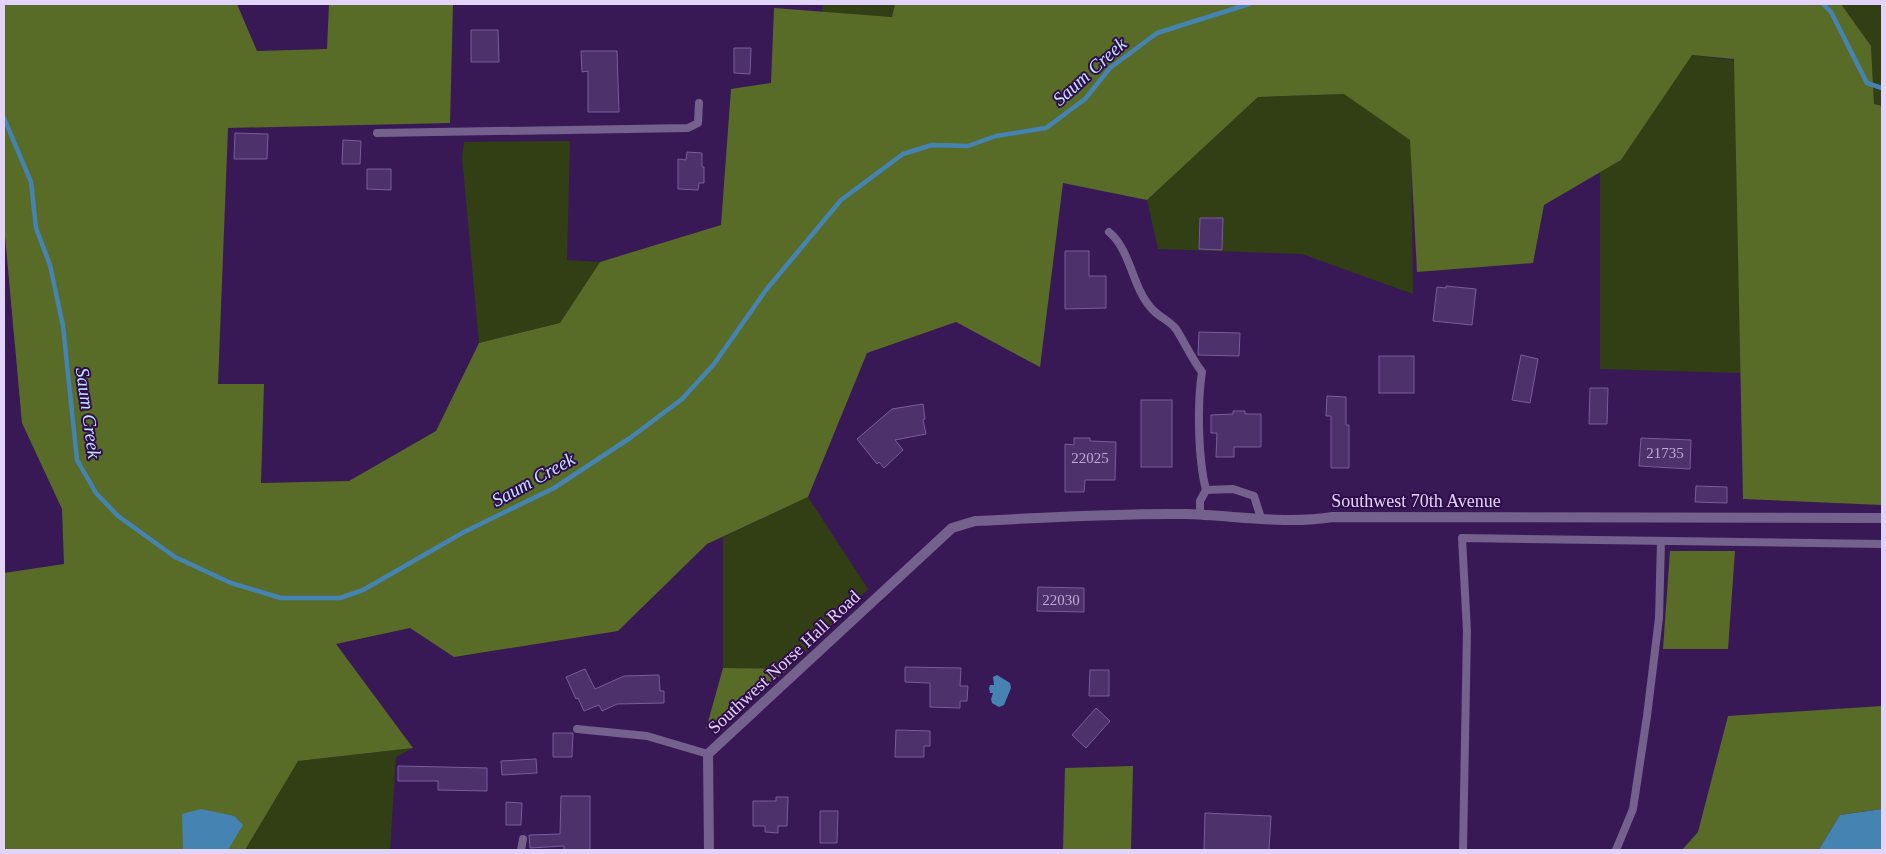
<svg xmlns="http://www.w3.org/2000/svg" width="1886" height="854" viewBox="0 0 1886 854" font-family="Georgia,serif">
<rect width="100%" height="100%" fill="#381956"/>
<!-- green -->
<g fill="#323f14">
<path d="M823,4H895L892,17L822,12Z"/>
<path d="M1841,4H1882V106L1874,104L1871,46Z"/>
<path d="M1691,55L1735,60L1741,373L1600,369V172L1621,160Z"/>
<path d="M1344,94L1411,140L1413,294L1302,254L1158,249L1147,200L1258,97Z"/>
<path d="M570,141L567,260L600,262L560,323L479,343L462,157L464,142Z"/>
<path d="M808,497L868,589L789,669L723,668V537Z"/>
<path d="M413,748L396,757L390,850H245L298,761Z"/>
</g>
<!-- forest -->
<g fill="#586c27">
<path d="M4,4H237L257,51L327,49L329,4H453L450,123L228,128L218,384H264L261,483L349,481L436,431L479,343L560,323L600,262L721,225L731,89L771,83L774,8L892,17L895,4H1841L1871,46L1874,104L1882,106V505L1743,499L1734,59L1692,55L1621,160L1544,205L1533,263L1417,272L1410,140L1344,94L1258,97L1147,200L1063,183L1040,367L956,322L867,353L808,497L707,544L618,631L454,657L410,628L336,644L413,748L298,761L245,850H4V573L64,564L62,509L22,423L4,225Z"/>
<path d="M1670,551H1735L1728,649H1663Z"/>
<path d="M723,668L789,669L706,729Z"/>
<path d="M1882,706V809L1840,815L1819,849L1820,850H1682L1698,832L1728,716Z"/>
<path d="M1133,766L1131,850H1063L1065,768Z"/>
</g>
<!-- water -->
<g fill="#4583b3">
<path d="M997,675L1010,683L1011,688L1004,705L999,707L992,703L991,699L993,693H990L989,688L990,685H994L993,677Z"/>
<path d="M201,809L234,816L243,825L228,850H183L182,814Z"/>
<path d="M1882,809V850L1819,849L1840,815Z"/>
</g>
<g fill="none" stroke-linecap="round" stroke-linejoin="round">
<!-- stream -->
<g stroke="#4583b3" stroke-width="4.5">
<path d="M1823,4L1831,12L1867,83L1882,88"/>
<path d="M4,118L31,182L36,228L50,265L63,326L77,460L96,493L118,516L175,557L231,583L281,598H340L363,590L464,532L554,488L630,438L682,399L714,364L766,290L841,200L903,154L932,145L968,146L996,136L1046,128L1085,99L1110,68L1157,33L1249,4"/>
</g>
</g>
<!-- building -->
<g fill="#4c316a" stroke="#795c9e">
<path d="M471,30H498L499,62H471Z"/>
<path d="M734,48H751L750,74L734,73Z"/>
<path d="M581,51H617L619,112H588V71L582,72Z"/>
<path d="M235,133L268,134L267,159H234Z"/>
<path d="M343,140L361,141L360,164H342Z"/>
<path d="M687,152L702,153V167H704V183H699L698,190L678,189V159L686,160Z"/>
<path d="M367,169H391V190L367,189Z"/>
<path d="M1200,218H1223L1222,250L1199,249Z"/>
<path d="M1065,251H1089V276H1106V308L1065,309Z"/>
<path d="M1446,286L1476,289L1472,325L1433,321L1437,287L1446,288Z"/>
<path d="M1199,332L1240,333L1239,356L1198,355Z"/>
<path d="M1521,355L1538,359L1530,403L1512,400Z"/>
<rect x="1379" y="356" width="35" height="37"/>
<path d="M1590,388H1608L1607,424H1589Z"/>
<path d="M1327,396L1346,397V425H1349V468H1331V416H1326Z"/>
<rect x="1141" y="400" width="31" height="67"/>
<path d="M923,404L925,419L923,420L926,434L895,440L903,450L884,468L879,462L877,464L857,439L892,409Z"/>
<path d="M1233,411H1245V414H1261V447H1234V457H1216L1217,433H1211V415L1233,414Z"/>
<path d="M1074,438H1090V441L1116,442L1115,480H1085L1084,492H1065V444L1074,445Z"/>
<path d="M1641,438L1691,440L1690,469L1639,466Z"/>
<path d="M1696,486L1727,487V503L1695,502Z"/>
<path d="M1038,587L1084,588V612L1037,611Z"/>
<path d="M905,667L961,668L960,686H968L967,701H960V708L930,707V683L905,682Z"/>
<path d="M585,669L595,689L624,676L659,675L660,691H664V703L617,704L602,711L599,705L584,711L578,698L576,699L566,677Z"/>
<path d="M1090,670H1109V696H1089Z"/>
<path d="M1096,708L1110,721L1086,748L1072,735Z"/>
<path d="M896,730L930,731V746H924V757H895Z"/>
<path d="M553,733H573L572,757H553Z"/>
<path d="M536,759L537,773L502,775L501,761Z"/>
<path d="M398,766L487,768V791L438,790V781H398Z"/>
<path d="M561,796H590V850H564V846L530,848L529,835L560,834Z"/>
<path d="M776,797H788L787,826H778V833L765,832V826H753V801H776Z"/>
<path d="M506,802L522,803L521,825H506Z"/>
<path d="M820,811H838L837,843H820Z"/>
<path d="M1205,813L1271,816L1269,850H1204Z"/>
</g>
<g fill="none" stroke-linecap="round" stroke-linejoin="round">
<!-- lane -->
<g stroke="#74618d" stroke-width="8">
<path d="M377,133L688,128L698,123L699,103"/>
<path d="M1109,232C1131,250 1132,288 1152,309C1159,317 1170,321 1176,329C1185,343 1192,359 1202,372C1197,404 1198,459 1206,490"/>
<path d="M1200,515V501L1206,490L1233,489L1254,496L1261,518"/>
<path d="M577,729L647,736L708,754"/>
<path d="M521,850L523,839"/>
<path d="M1463,850L1467,631L1462,538L1882,544"/>
<path d="M1616,850L1633,809L1647,716L1659,618L1661,541"/>
</g>
<!-- street -->
<path stroke="#74618d" stroke-width="10" d="M709,850L708,754L952,528L975,521C1044,518 1114,513 1184,514C1233,515 1284,525 1333,517L1882,518"/>
</g>
<g text-anchor="middle" stroke-width="4" stroke-linejoin="round" paint-order="stroke">
<!-- number labels -->
<g font-size="15" fill="#bcaad4">
<text x="1665" y="458">21735</text>
<text x="1090" y="463">22025</text>
<text x="1061" y="605">22030</text>
</g>
<!-- street labels -->
<g font-size="18" fill="#e2d3f8" stroke="#2e0d4a">
<text x="1416" y="507">Southwest 70th Avenue</text>
<text transform="translate(784 662) rotate(-43)" y="6">Southwest Norse Hall Road</text>
</g>
<!-- water labels -->
<g font-size="19" font-style="italic" fill="#c2e3fe" stroke="#2e0d4a">
<text transform="translate(1089 71) rotate(-42)" y="7">Saum Creek</text>
<text transform="translate(89 413) rotate(82)" y="7">Saum Creek</text>
<text transform="translate(533 479) rotate(-29)" y="7">Saum Creek</text>
</g>
</g>
<!-- border -->
<rect width="1886" height="854" fill="none" stroke="#e2d3f8" stroke-width="10"/>
</svg>
